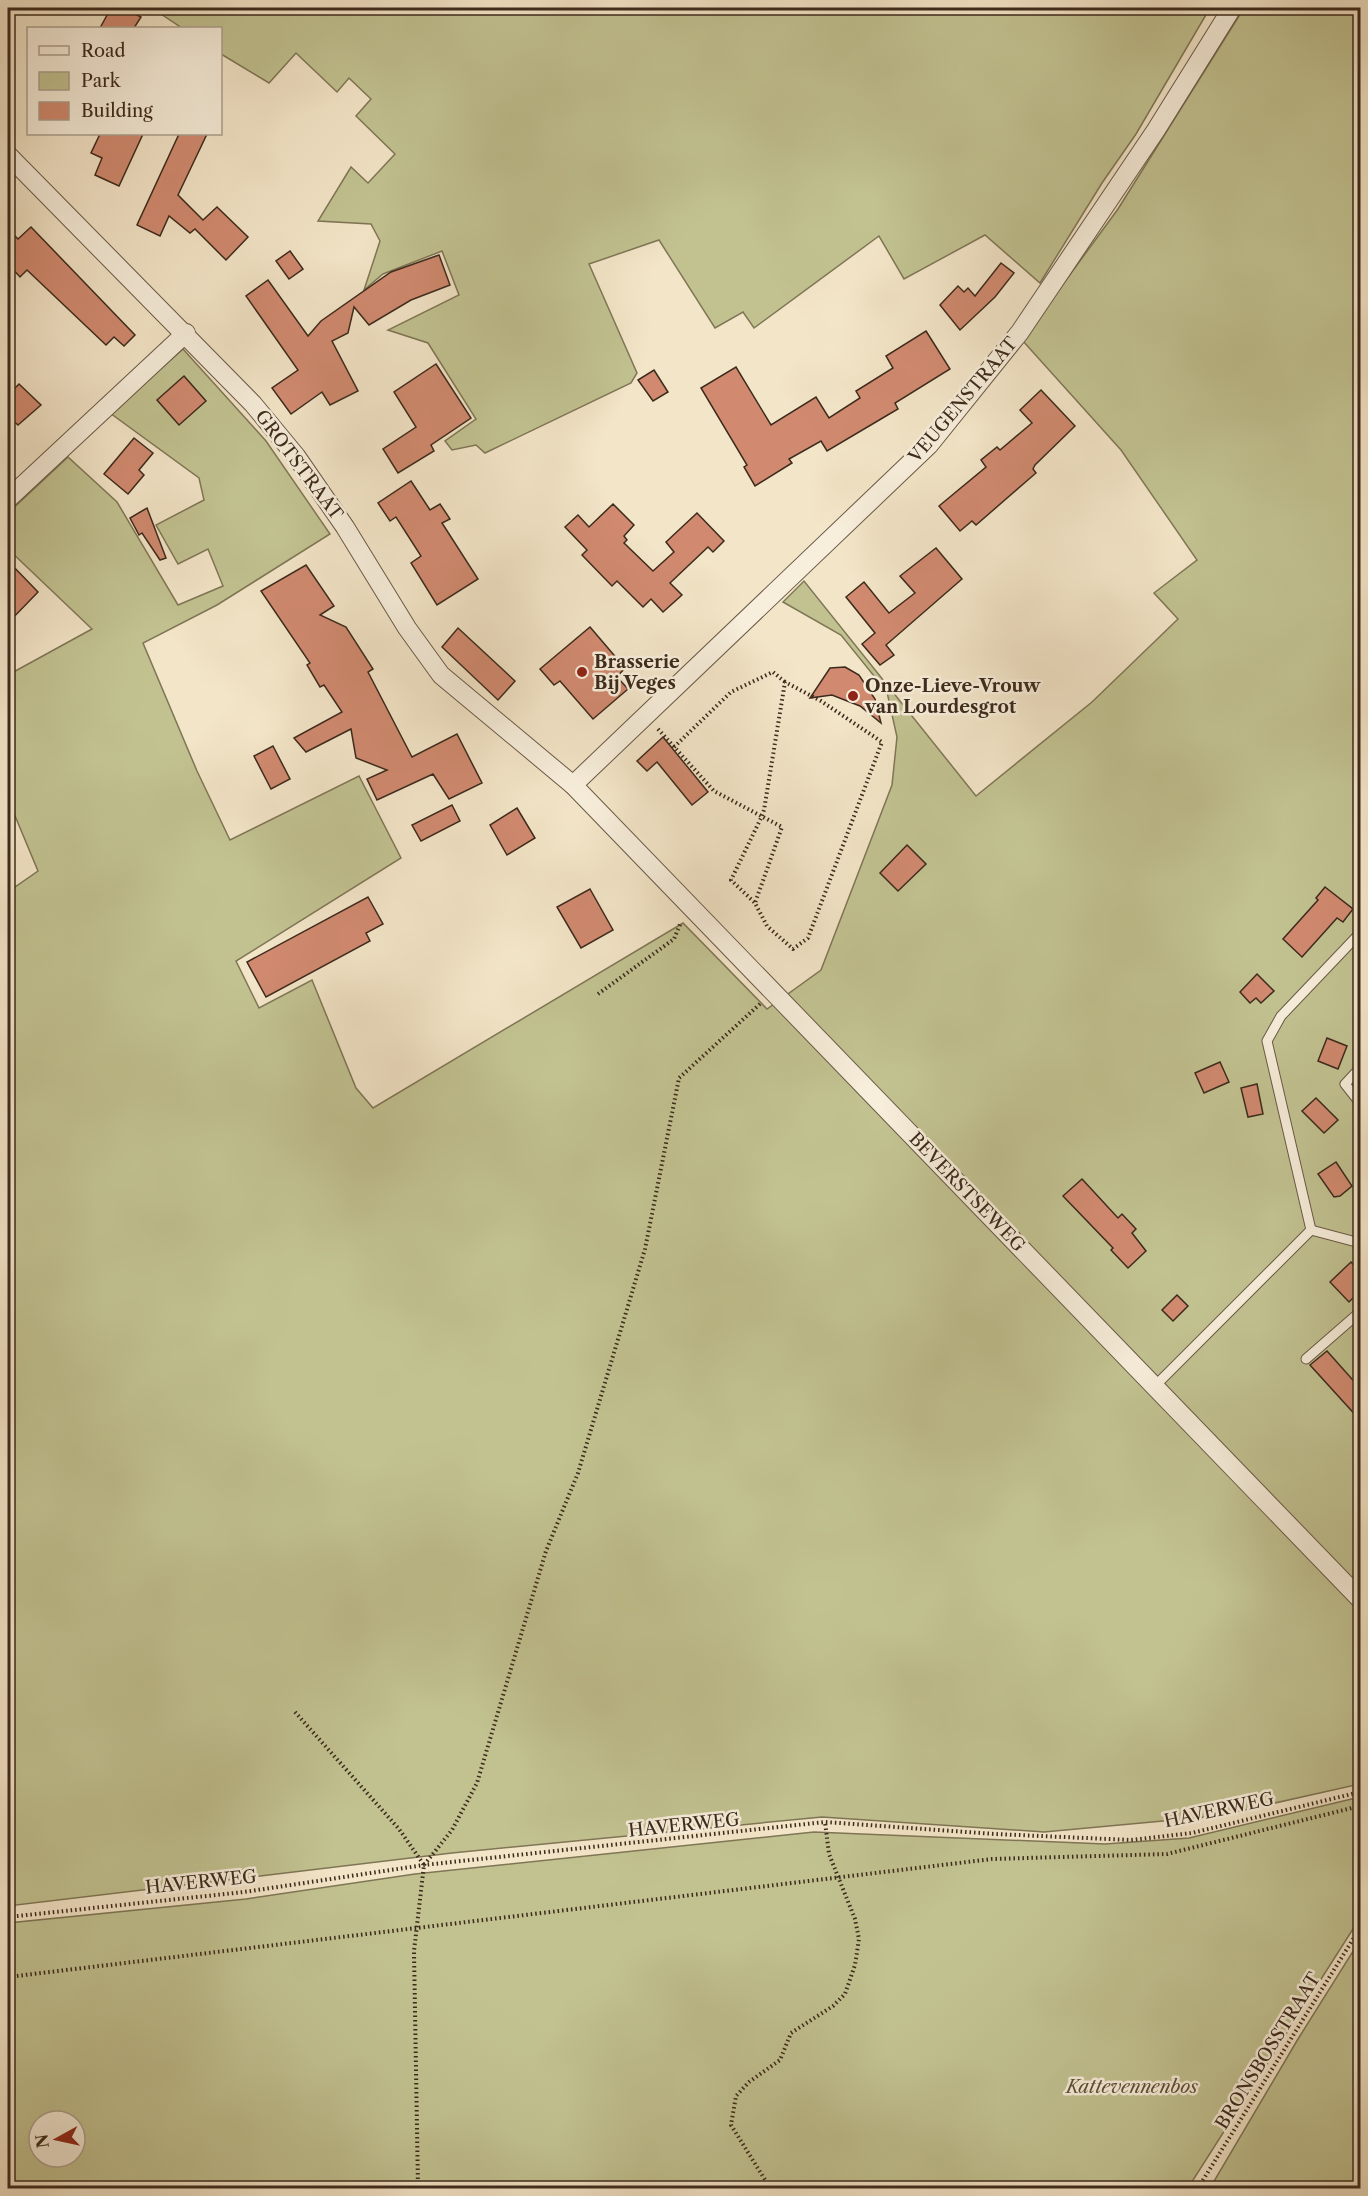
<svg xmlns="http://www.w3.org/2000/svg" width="1368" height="2196" viewBox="0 0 1368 2196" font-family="'Libre Caslon Text',serif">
<rect width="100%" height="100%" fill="#f3e5c8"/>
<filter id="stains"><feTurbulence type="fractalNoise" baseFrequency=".00333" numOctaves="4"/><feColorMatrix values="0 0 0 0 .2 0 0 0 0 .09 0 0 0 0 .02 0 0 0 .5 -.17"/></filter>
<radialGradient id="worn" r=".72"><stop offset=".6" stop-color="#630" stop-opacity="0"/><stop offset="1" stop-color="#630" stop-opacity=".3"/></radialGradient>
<!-- green -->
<g fill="#c2c291" stroke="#7f7656" stroke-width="1.5" fill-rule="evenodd">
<path d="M160,8H1210L1136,134L1102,183L1040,283L985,235L904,279L879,236L754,328L743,312L715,328L659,240L589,264L637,373L631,383L485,453L476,445L452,450L445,441L476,419L428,343L388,330L459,295L442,251L383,274L364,290L380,241L371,224L318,221L351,167L368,183L395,154L356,116L371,99L349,78L337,92L296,53L269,83L221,54L220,28H182L158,12Z"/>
<path d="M1244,8H1360V1784L1217,1816L1044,1832L822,1817L452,1853L8,1906V892L38,871L8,799V675L92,629L8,549V513L68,457L117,502L178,605L223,586L208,549L178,564L156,525L204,500L199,478L110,413L183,349L266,441L330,534L217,605L143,643L197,771L230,840L359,776L401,858L236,961L259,1008L312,980L356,1088L373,1108L683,923L767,1009L821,970L892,785L897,737L887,692L841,635L783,602L804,581L976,796L1092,702L1178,619L1154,593L1197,560L1121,450L1022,340L1118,209Z"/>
<path d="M1360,1797V1918L1188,2188H8V1923L246,1899L415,1874L814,1832L1105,1844L1189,1838ZM39,2121H75V2157H39Z"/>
<path d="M1360,1940V2188H1210L1298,2039Z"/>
</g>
<!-- building -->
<g fill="#d18a70" stroke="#3c2a1c" stroke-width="1.5">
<path d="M111,8H123L141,17L134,28H100Z"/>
<path d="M100,134H143L119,186L95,175L102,158L91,153Z"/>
<path d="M179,134H207L178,195L203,220L217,207L248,237L226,260L195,229L190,233L169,216L160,236L137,225Z"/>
<path d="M31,227L135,335L124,346L114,337L106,345L27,270L20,277L8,264V229L18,239Z"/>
<path d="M290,251L303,269L289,279L276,261Z"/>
<path d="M439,255L450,285L411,300L369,325L354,307L348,333L332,341L358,391L330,405L322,392L291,414L272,388L298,370L246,296L268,280L308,336L321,321L391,272Z"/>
<path d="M1001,263L1014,273L995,297L960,330L940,305L958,286L964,292L968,288L975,296Z"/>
<path d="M926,331L950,369L895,403L898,409L886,416L827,451L821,441L789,459L792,463L755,486L744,467L747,465L701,388L736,367L771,425L816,397L829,418L860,398L856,391L893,368L886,356Z"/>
<path d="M436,364L471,418L431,445L434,451L398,473L383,449L416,427L394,392Z"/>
<path d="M654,370L668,392L653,401L638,380Z"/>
<path d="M184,376L206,401L179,425L157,400Z"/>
<path d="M19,384L41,405L18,425L8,416V395Z"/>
<path d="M1041,390L1075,426L1035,465L1033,469L1036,473L976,525L972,521L960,531L939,506L986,467L981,460L997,447L1000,450L1032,423L1020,410Z"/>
<path d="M134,438L153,453L139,470L144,475L128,494L104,474Z"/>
<path d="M411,481L430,510L440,504L450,519L442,523L478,579L437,605L411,563L421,556L396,517L390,521L378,503Z"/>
<path d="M613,504L634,525L624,536L627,540L624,543L653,571L674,552L666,542L697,513L724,541L713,552L708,547L670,583L682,595L663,612L651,599L643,607L617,581L612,586L582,555L587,550L565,527L578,515L589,527Z"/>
<path d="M147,508L166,558L160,560L142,533L139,535L130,518Z"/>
<path d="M936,548L962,579L886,645L894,655L880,665L862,644L875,633L846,597L864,582L889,613L915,593L900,576Z"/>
<path d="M8,561L38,592L8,623Z"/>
<path d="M306,565L334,606L320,615L346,627L373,669L368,672L412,757L457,734L482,783L449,799L433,774L377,800L367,779L387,770L356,758L351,729L306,752L294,738L342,712L324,685L320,687L307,665L310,663L261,591Z"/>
<path d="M590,627L625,668L617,677L628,689L593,719L560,681L554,685L540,669Z"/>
<path d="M458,628L515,681L498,700L442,647Z"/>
<path d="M845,667L859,675L875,699L881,723L860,706L832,695L810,698L830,668Z"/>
<path d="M663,737L708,792L692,805L657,762L647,771L637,761Z"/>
<path d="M273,746L290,779L271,789L254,756Z"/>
<path d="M452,805L460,821L421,841L412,825Z"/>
<path d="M517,808L535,838L507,855L490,825Z"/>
<path d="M907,845L926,864L898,891L880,873Z"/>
<path d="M1325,887L1353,909L1343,922L1337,918L1302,957L1283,939L1318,900L1316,898Z"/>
<path d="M590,889L613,930L581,948L557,907Z"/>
<path d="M368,897L383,924L366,933L370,941L266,997L247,962Z"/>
<path d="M1257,974L1274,991L1261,1003L1256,998L1250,1003L1240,992Z"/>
<path d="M1327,1038L1347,1046L1338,1069L1318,1061Z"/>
<path d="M1220,1062L1229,1082L1204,1093L1195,1073Z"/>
<path d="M1257,1084L1263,1114L1248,1117L1241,1088Z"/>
<path d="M1316,1098L1338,1120L1324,1133L1302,1111Z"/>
<path d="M1336,1162L1352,1186L1340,1196L1334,1197L1318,1174Z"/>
<path d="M1082,1179L1118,1218L1122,1214L1136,1229L1132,1233L1146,1251L1128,1268L1111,1250L1113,1248L1063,1196Z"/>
<path d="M1351,1262L1360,1272V1291L1349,1302L1330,1282Z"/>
<path d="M1177,1295L1188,1306L1173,1321L1162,1310Z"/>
<path d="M1327,1351L1360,1388V1420L1310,1365Z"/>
</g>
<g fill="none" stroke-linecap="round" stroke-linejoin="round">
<!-- service casing -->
<g stroke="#6a5947" stroke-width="11">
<g id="service">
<path d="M1360,1068L1345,1084L1360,1103"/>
<path d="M1311,1230L1267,1041L1281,1016L1360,933"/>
<path d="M1306,1359L1360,1312"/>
<path d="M1155,1386L1311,1230L1360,1243"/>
</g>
</g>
<!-- minor casing -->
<g stroke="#6a5947" stroke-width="20">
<g id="minor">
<path d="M8,155L253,404L296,456L345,527L407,628L441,675L573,785L1360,1599"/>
<path d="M8,499L186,333"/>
<path d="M573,785L929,445L1020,332L1156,130L1232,8"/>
</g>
</g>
<!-- path -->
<g stroke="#3c2a1c" stroke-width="4" stroke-dasharray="1.5 3" stroke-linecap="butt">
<path d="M658,729L714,791L782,827L755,903L767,926L793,949L808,938L882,742L821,701L785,682L764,810L761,818L731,880L755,903"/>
<path d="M674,747L731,692L773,672L785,682"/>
<path d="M598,994L674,939L681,922"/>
<path d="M295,1712L399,1829L424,1865"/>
<path d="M8,1917L244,1892L424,1865L825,1822L995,1834L1131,1840L1192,1833L1360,1792"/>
<path d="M8,1977L992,1859L1167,1854L1360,1806"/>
<path d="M418,2188L414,1951L424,1865L452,1830L477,1783L546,1551L578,1473L645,1249L679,1078L761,1003"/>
<path d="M767,2188V2183L731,2125L736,2096L749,2082L780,2060L791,2033L833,2006L845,1994L855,1965L859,1939L855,1919L829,1854L825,1822"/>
<path d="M1198,2188L1360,1928"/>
</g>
<!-- service -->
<use href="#service" stroke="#f7eedb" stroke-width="9"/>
<!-- minor -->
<use href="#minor" stroke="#f7eedb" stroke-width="18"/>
</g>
<!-- markers -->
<g fill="#8f2418" stroke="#f7eedb" stroke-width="2">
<circle cx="582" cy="672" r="6"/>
<circle cx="853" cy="696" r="6"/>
</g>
<g text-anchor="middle" stroke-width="5" stroke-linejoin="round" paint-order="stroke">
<!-- street labels -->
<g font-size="18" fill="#3c2a1c" stroke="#f7eedb">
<text transform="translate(963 400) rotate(-50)" y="6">VEUGENSTRAAT</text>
<text transform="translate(299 465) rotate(53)" y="6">GROTSTRAAT</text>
<text transform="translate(967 1192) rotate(46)" y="6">BEVERSTSEWEG</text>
<text transform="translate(1219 1810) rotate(-12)" y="6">HAVERWEG</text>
<text transform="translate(684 1825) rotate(-6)" y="6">HAVERWEG</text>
<text transform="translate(201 1882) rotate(-6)" y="6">HAVERWEG</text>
<text transform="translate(1268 2051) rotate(-58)" y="6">BRONSBOSSTRAAT</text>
</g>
<!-- poi labels -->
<g font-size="18" font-weight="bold" fill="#3c2a1c" stroke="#f7eedb" text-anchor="start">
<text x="594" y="668">Brasserie<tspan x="594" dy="21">Bij Veges</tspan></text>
<text x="865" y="692">Onze-Lieve-Vrouw<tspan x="865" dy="21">van Lourdesgrot</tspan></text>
</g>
<!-- park labels -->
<g font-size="18" font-style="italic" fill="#5e5039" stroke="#f7eedb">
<text x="1132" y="2093">Kattevennenbos</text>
</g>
</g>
<!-- margin -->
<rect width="1368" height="2196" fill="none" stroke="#f3e5c8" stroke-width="30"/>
<rect x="9" y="9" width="1350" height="2178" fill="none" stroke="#3c2a1c" stroke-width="3"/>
<rect x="15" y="15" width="1338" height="2166" fill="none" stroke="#3c2a1c" stroke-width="1.5"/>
<!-- legend -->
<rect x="27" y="27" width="195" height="108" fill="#f7eedb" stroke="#aca08f" stroke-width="1.5"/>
<rect x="39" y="46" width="30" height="9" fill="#f7eedb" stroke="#aca08f" stroke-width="1.5"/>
<text x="81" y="57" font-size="18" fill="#3c2a1c">Road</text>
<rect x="39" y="72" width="30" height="18" fill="#c2c291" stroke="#aca08f" stroke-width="1.5"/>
<text x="81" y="87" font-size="18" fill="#3c2a1c">Park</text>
<rect x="39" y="102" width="30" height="18" fill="#d18a70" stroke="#aca08f" stroke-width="1.5"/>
<text x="81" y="117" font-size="18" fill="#3c2a1c">Building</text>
<!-- north arrow -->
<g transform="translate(57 2139) rotate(262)"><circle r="28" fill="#f7eedb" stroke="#aca08f" stroke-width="1.5"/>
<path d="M0-4.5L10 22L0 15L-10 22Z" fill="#8f2418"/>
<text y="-9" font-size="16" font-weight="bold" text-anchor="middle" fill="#3c2a1c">N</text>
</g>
<rect width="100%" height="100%" filter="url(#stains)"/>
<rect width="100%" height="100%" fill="url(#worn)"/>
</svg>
